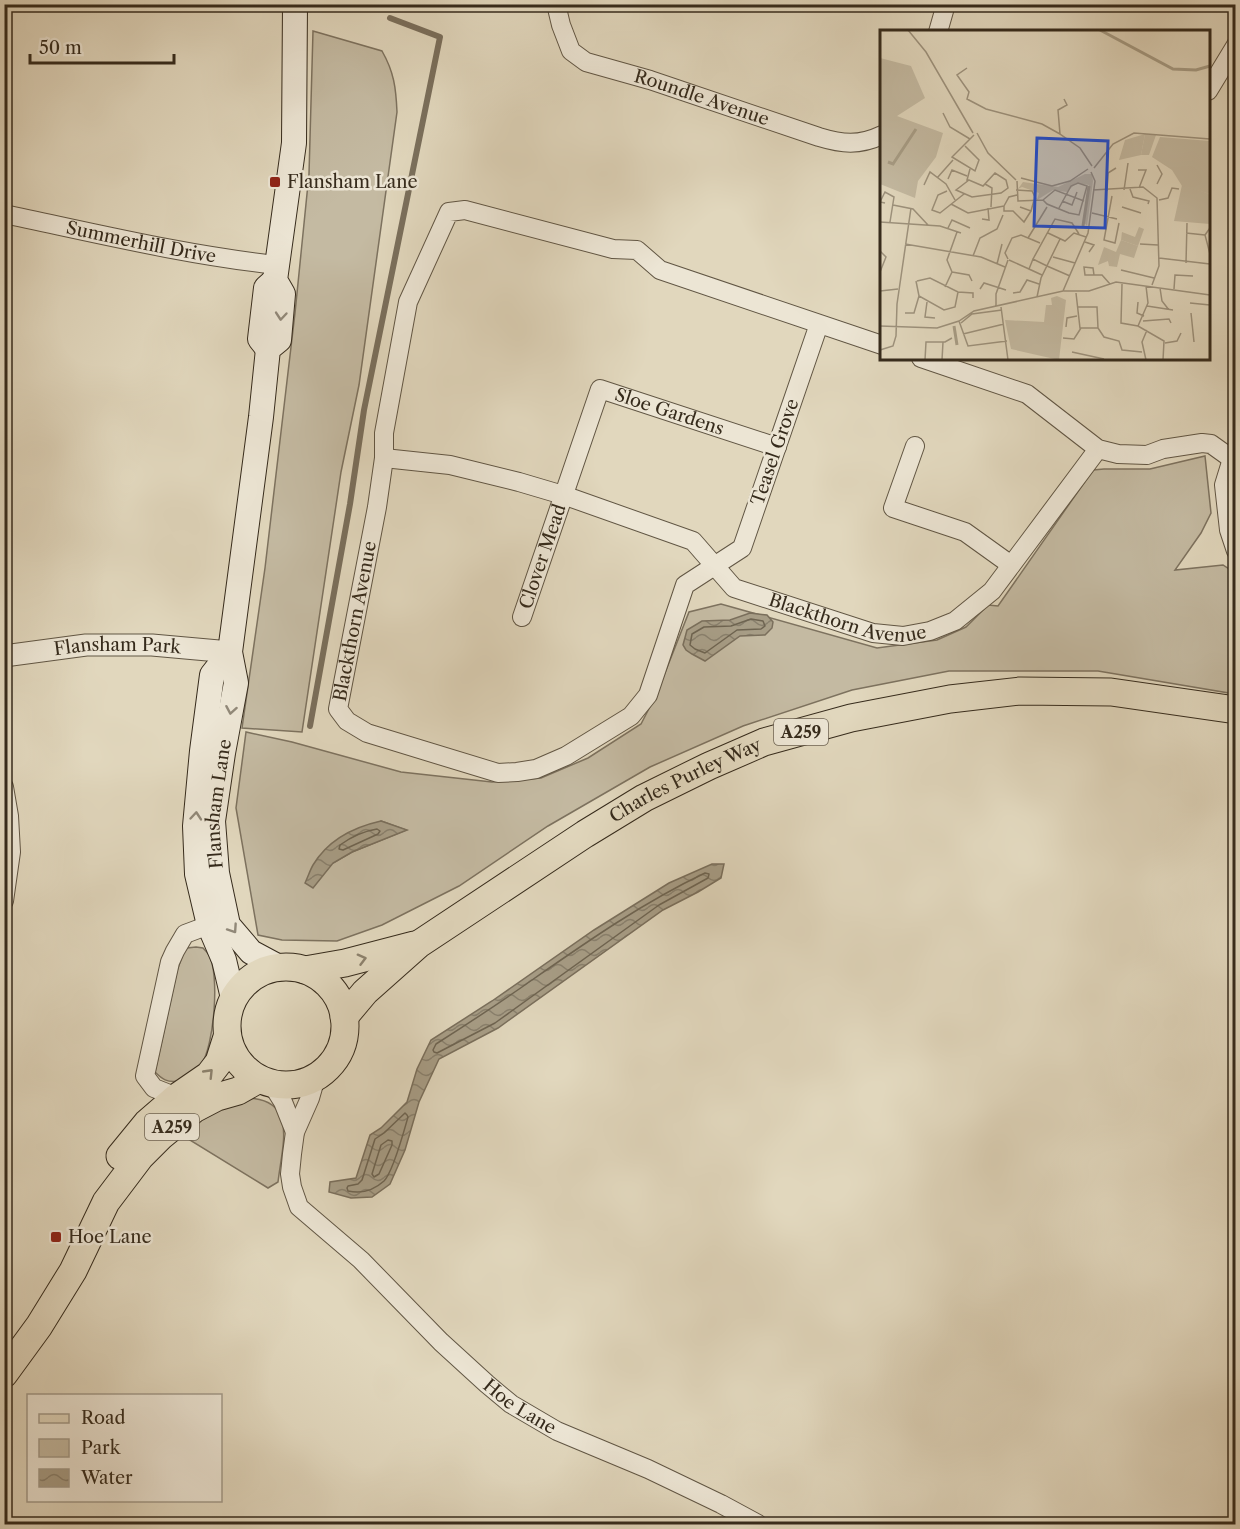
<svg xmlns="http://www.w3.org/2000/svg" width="1240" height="1529" viewBox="0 0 1240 1529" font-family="'Libre Caslon Text',serif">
<defs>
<pattern id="water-waves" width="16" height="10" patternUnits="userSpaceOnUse" patternTransform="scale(1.5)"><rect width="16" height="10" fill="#a79d86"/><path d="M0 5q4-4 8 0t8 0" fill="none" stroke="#89806d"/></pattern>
</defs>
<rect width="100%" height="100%" fill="#e1d7bd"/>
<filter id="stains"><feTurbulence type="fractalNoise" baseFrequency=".00333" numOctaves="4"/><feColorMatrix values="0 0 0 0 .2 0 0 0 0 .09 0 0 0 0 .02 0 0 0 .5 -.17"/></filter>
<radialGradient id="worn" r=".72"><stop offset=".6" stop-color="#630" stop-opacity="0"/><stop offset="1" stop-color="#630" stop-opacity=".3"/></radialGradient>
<!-- green -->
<g fill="#c4baa2" stroke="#7d725f" stroke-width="1.5" fill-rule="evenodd">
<path d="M313,31L382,51C394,72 396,88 397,112L359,385L341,472L302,732L242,728L265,568L295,313L309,174Z"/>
<path d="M1205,456L1211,513L1201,533L1175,570L1223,565L1235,573V694L1098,671H949L852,690L743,726L650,767L548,826L459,886L382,925L337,941L282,940L258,935L236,808L246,732L292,742L401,772L492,782L541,778L588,758L641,724L657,693L689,612L721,604L877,648L937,640L966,627L988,605L998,606L1093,470L1104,469H1150ZM381,821L406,830L352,852L333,863Z"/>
<path d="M196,947L203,948C205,950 207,952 209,955C220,975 214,1047 201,1065C196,1072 187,1080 179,1081C167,1083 162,1079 155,1072L177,971L183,954L187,948Z"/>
<path d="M245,1098C299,1098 282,1146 278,1182L268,1188L180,1134L213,1110Z"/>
</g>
<!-- water -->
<g fill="url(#water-waves)" stroke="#7a6f5c" stroke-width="1.5">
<path d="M750,613L767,615L773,622L772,628L765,635L740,636L705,661L692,654L686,650L683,645L687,630L702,621L730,620Z"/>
<path d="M381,821L407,830L352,852L333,863L313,888L305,883C308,877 310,870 313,865C328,840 354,827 381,821Z"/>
<path d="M712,864H724L721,878L698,892L663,910L498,1028L439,1059L419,1102L405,1150L390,1184L372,1197L351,1198L329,1192L330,1182L356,1178L370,1135L381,1128L407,1102L417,1069L431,1040L492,1001L594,930L669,883Z"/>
</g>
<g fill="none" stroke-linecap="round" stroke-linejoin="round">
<!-- shore -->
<g stroke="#6e6451" stroke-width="1.5">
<path d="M751,619L763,621L765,626L761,629L737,630L705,653L695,649L690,645L692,634L704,627L731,626Z"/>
<path d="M377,829L380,831L378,834L343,850L339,849L340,845C351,837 364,831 377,829Z"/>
<path d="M705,873L709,874L708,878L659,905L495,1023L437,1053L434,1052L433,1050L436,1044C469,1023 501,1002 532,980C588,941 644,902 705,873Z"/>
<path d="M405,1113L407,1115L408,1117C404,1131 393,1172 384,1181C374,1190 361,1194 348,1191L347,1188L348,1186L358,1184L362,1180L375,1139L384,1133Z"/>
<path d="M388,1140L392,1141V1145L379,1174L374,1177L372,1174L381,1145Z"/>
</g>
<!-- stream -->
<path stroke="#7a6f5c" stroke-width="6" d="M310,726L350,504L364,410L440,37L390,18"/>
<!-- minor casing -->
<g stroke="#615644" stroke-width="20">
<g id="minor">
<path id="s1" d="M556,4L561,25L571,51L586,62L650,80L819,137C842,144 859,146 882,135"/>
<path d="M938,32L946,4"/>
<path d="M1208,91L1236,45"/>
<path id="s2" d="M4,214C95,233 185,255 277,265"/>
<path id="s3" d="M819,324L742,548L685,585L648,695L631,716L566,756L536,769L517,772L498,773L367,733L347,721L338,709L377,507L384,458V433L408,302L449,212L465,210L613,249L637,250L660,270L882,345"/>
<path d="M921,358L1027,394L1098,449L1118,454L1147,455L1163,449L1202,443L1211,444L1232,459L1236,460"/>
<path d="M915,446L893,508L965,532L1011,565"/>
<path id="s4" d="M384,458L450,465L519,482L563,495L693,541L734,588L873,633L903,636L930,631L955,621L992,591L1098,449"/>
<path d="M1232,459L1224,485L1229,530L1236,551"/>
<path id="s5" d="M522,617L600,389L777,447"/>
<path d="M4,787L9,816L11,852L4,901"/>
<path id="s6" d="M316,1077L310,1098L295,1132L292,1154L290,1174L292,1187L299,1207L361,1260L441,1342L487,1384L511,1404L557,1431L648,1469L721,1504L758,1524"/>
<path d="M271,1083L283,1102L295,1132"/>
<path d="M177,1097L154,1088L145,1076L170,962L175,951L185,934L209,925"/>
</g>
</g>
<!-- tertiary casing -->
<g stroke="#615644" stroke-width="23">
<g id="tertiary">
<path id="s7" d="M4,656L86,645H152L230,652"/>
</g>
</g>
<!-- secondary casing -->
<g stroke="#362b1c" stroke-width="26">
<g id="secondary">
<path d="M268,349L260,339L266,288L275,280"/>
<path d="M230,652L212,675L202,751L195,826L197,874L209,925L224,960L233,998"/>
<path id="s8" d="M279,967L251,952L228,925L217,873L213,821L223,753L236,683L230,652L261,417L268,349L279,340L283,294L275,280L294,143L295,4"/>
</g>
</g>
<!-- primary casing -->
<g stroke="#362b1c" stroke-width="29">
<g id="primary">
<circle cx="286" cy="1026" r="59"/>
<path d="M305,970L345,963L414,945"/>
<path id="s9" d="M344,1017L365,992L419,944L585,834L644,798L709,766L764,742L851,718L950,699L1020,691L1111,692L1236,710"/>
<path d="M120,1156L147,1123L177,1097L209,1075L219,1062L227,1037"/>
<path d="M4,1374L39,1326L73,1271L106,1202L140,1157L161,1136L194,1109L217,1097L238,1091L259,1079"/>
</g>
</g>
<!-- minor -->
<use href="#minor" stroke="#ece5d4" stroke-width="18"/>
<!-- tertiary -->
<use href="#tertiary" stroke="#ece5d4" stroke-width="21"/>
<!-- secondary -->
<use href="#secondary" stroke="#ece5d4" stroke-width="24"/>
<!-- primary -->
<use href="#primary" stroke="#e1d7bd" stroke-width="27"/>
</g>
<!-- one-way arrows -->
<defs><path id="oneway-chevron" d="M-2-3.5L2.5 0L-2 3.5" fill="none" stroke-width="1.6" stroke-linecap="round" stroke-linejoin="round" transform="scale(1.5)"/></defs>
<g stroke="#918878">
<use href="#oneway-chevron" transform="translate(281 316) rotate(95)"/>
<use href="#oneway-chevron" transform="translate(231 710) rotate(100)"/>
<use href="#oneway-chevron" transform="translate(196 816) rotate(-85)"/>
<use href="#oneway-chevron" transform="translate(233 929) rotate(56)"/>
</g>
<g stroke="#8c816c">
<use href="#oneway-chevron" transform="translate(362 959) rotate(-15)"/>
<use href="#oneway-chevron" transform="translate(209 1073) rotate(-46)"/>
</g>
<!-- markers -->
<g fill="#8f2418" stroke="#ece5d4" stroke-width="2">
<rect x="269" y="176" width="12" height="12" rx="3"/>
<rect x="50" y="1231" width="12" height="12" rx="3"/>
</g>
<g text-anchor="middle" stroke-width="5" stroke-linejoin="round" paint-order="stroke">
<!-- shield labels -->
<g fill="#ece5d4" stroke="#6d6353" stroke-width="1.5">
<rect x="774" y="719" width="54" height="26" rx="4.5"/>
<rect x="145" y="1114" width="54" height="26" rx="4.5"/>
</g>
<g font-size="16" font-weight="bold" fill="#362b1c">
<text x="801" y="738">A259</text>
<text x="172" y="1133">A259</text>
</g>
<!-- street labels -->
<g font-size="18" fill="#362b1c" stroke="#ece5d4">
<text dy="6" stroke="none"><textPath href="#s1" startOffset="189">Roundle Avenue</textPath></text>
<text dy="6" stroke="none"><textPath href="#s2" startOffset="140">Summerhill Drive</textPath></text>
<text dy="6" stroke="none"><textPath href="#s5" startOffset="314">Sloe Gardens</textPath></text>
<text transform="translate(775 452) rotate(-71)" y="6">Teasel Grove</text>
<text dy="6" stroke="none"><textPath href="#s5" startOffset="64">Clover Mead</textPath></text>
<text dy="6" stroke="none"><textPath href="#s4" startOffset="502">Blackthorn Avenue</textPath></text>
<text dy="6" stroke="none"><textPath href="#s3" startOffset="860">Blackthorn Avenue</textPath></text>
<text dy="6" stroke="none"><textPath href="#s7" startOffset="114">Flansham Park</textPath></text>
<text dy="6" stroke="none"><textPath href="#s9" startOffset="418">Charles Purley Way</textPath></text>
<text dy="6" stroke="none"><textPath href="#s8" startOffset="190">Flansham Lane</textPath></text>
<text dy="6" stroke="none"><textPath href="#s6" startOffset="434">Hoe Lane</textPath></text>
</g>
<!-- poi labels -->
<g font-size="18" fill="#362b1c" stroke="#ece5d4" text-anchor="start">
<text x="287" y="188">Flansham Lane</text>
<text x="68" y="1243">Hoe Lane</text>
</g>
</g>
<!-- overview -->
<g transform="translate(880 30)">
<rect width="330" height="330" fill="#e1d7bd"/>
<path d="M0,28L31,36L45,68L17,86L63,103L56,127L38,151L35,168L0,154ZM265,104L276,105L269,125H261ZM205,144H212L213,151L207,196L203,191L209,155L196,153L187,162L173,160L157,170L159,163L142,157L138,159L143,152L178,157ZM302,155L330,164V194L294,191ZM241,210L258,216L254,228L240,224L237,237L229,236L228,231L218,235L224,217L236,222ZM177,266L186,270L179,330L131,319L125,290L164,292L166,275H172L171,268Z" fill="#c4baa2"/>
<path d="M265,104L261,125L239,130L245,110ZM280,107L330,111V164L302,156L292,140L272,127ZM259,197L264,199L258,216L241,210L242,202L255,207Z" fill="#c4baa2"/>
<path fill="none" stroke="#a79d86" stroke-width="3" d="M220,0L293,39L316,40L330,36M8,132L13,134L36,99M203,196L209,156M74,296L77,315"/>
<path fill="none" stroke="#9d927d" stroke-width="1.5" d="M28,0L46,22L93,103M87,38L77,45L89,62L87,69L106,79L162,94L180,104M184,69L187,75L178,80L180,104L200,118L212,136M63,83L70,97L90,109M97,103L108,123L136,150M85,116L99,130L95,141L72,127L94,105M277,135L282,144L277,154M214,138L233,114L254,103L330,109M258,140H266L259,158M57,148L73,130M141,148L172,156L190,151L208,139M68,149L72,140L87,146M89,150L76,160L92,167L121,163L128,158L126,150L115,143L103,156L89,150H87L90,139M137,151L138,171L163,170L167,174L189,183L199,185L207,156L198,153L191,156L179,178M105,154L112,158L111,177M44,155L50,142L66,154L75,170M250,159L253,167L269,171L268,174M136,160L152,161L156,169M213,160L263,157L277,168L279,236L272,255M244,160L248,133M67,161L58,165L52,180L60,183L84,164M227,161L228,143L236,138M232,166L224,210L235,213L239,193M163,170L175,160L204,171M279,170L288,168L292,158L299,159M182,171L192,175L197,162M5,173L0,172L5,162L14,167L10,192M71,174L88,183L124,176M13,175L33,179L48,195M124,176V181H133L144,192L151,181M124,176L129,167L137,165M140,177L151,181L154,170M242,177L261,183M212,183L237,189M102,189L109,190L108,178M0,192L60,196L81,203M68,198L72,190L90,198M330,198L325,205L330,224M168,203L185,211L194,203L206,207M306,203L325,205M148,208L167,177M205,212L214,215L209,222M25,214L101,227L125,237M260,214L278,215M0,221L6,227L0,242M93,226L100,208L117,199L123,185M173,227L195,233M279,228L330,234M128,229L125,223L132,208L141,205L160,213M153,229L175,189L192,193L199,204M129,230L149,239M306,233L307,193M117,234L122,214M167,236L190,246M241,240L274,248M72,242L89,245L92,251M162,245L149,239L153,229L167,236M214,245L213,238L204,237L205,245H222L230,254M36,251L39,266L64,280L75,277L78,262M37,251L50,248L78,262L93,263V268M242,254L241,293L258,296L284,311L283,330M65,257L72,242L67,230L77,202M280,258L282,271L289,280M100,259L104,253L126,260M294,259L295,245L313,246M0,261L18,259M183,261H209L236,252L330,265M183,261L208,203L215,151L211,142M133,263L140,262L147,250L159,254M196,263L200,298H218L217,277H198M157,267L161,248L180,209M47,272L45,287L55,288M258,272L257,283L264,286M310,273L330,275M116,276V264L128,230M267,276L293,280M121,277L128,330M25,283H34L39,266M311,283L314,312M79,291L88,316L127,311M263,291L289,289L291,293M81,293L92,284L122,280M0,296L57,298L79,291L94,281L183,261M258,296L268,273L266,256M186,297L187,288L197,286M218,298L224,307L239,311L242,320L262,322M83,304L124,294M183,308L194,309L201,298M285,313L297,311L301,303M0,320L13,316L16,306L17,274L31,178M192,322L224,329M45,330L46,312H65L72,308M62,330L63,312M266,330L262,312L267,300"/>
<path fill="#1d4ed8" fill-opacity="0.15" stroke="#1d4ed8" stroke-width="3" d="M157,108L228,111L225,198L154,196Z"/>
<rect width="330" height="330" fill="none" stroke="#362b1c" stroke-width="3"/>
</g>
<!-- margin -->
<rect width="1240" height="1529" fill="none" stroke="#e1d7bd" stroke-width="24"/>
<rect x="6" y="6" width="1228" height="1517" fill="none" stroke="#362b1c" stroke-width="3"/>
<rect x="12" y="12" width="1216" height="1505" fill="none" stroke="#362b1c" stroke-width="1.5"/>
<!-- legend -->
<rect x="27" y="1394" width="195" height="108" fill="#ece5d4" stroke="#a39b8a" stroke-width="1.5"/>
<rect x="39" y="1414" width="30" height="9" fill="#e1d7bd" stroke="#a39b8a" stroke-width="1.5"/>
<text x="81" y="1424" font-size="18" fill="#362b1c">Road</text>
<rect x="39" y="1439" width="30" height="18" fill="#c4baa2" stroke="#a39b8a" stroke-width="1.5"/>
<text x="81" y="1454" font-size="18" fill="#362b1c">Park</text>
<rect x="39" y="1469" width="30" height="18" fill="url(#water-waves)" stroke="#a39b8a" stroke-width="1.5"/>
<text x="81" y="1484" font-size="18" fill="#362b1c">Water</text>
<!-- scale -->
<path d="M30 54v9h144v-9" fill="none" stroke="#362b1c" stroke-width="3"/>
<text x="39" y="54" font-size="18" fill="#362b1c" stroke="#ece5d4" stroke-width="4.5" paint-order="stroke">50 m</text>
<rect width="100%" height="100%" filter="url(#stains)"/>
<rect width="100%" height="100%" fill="url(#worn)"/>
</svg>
